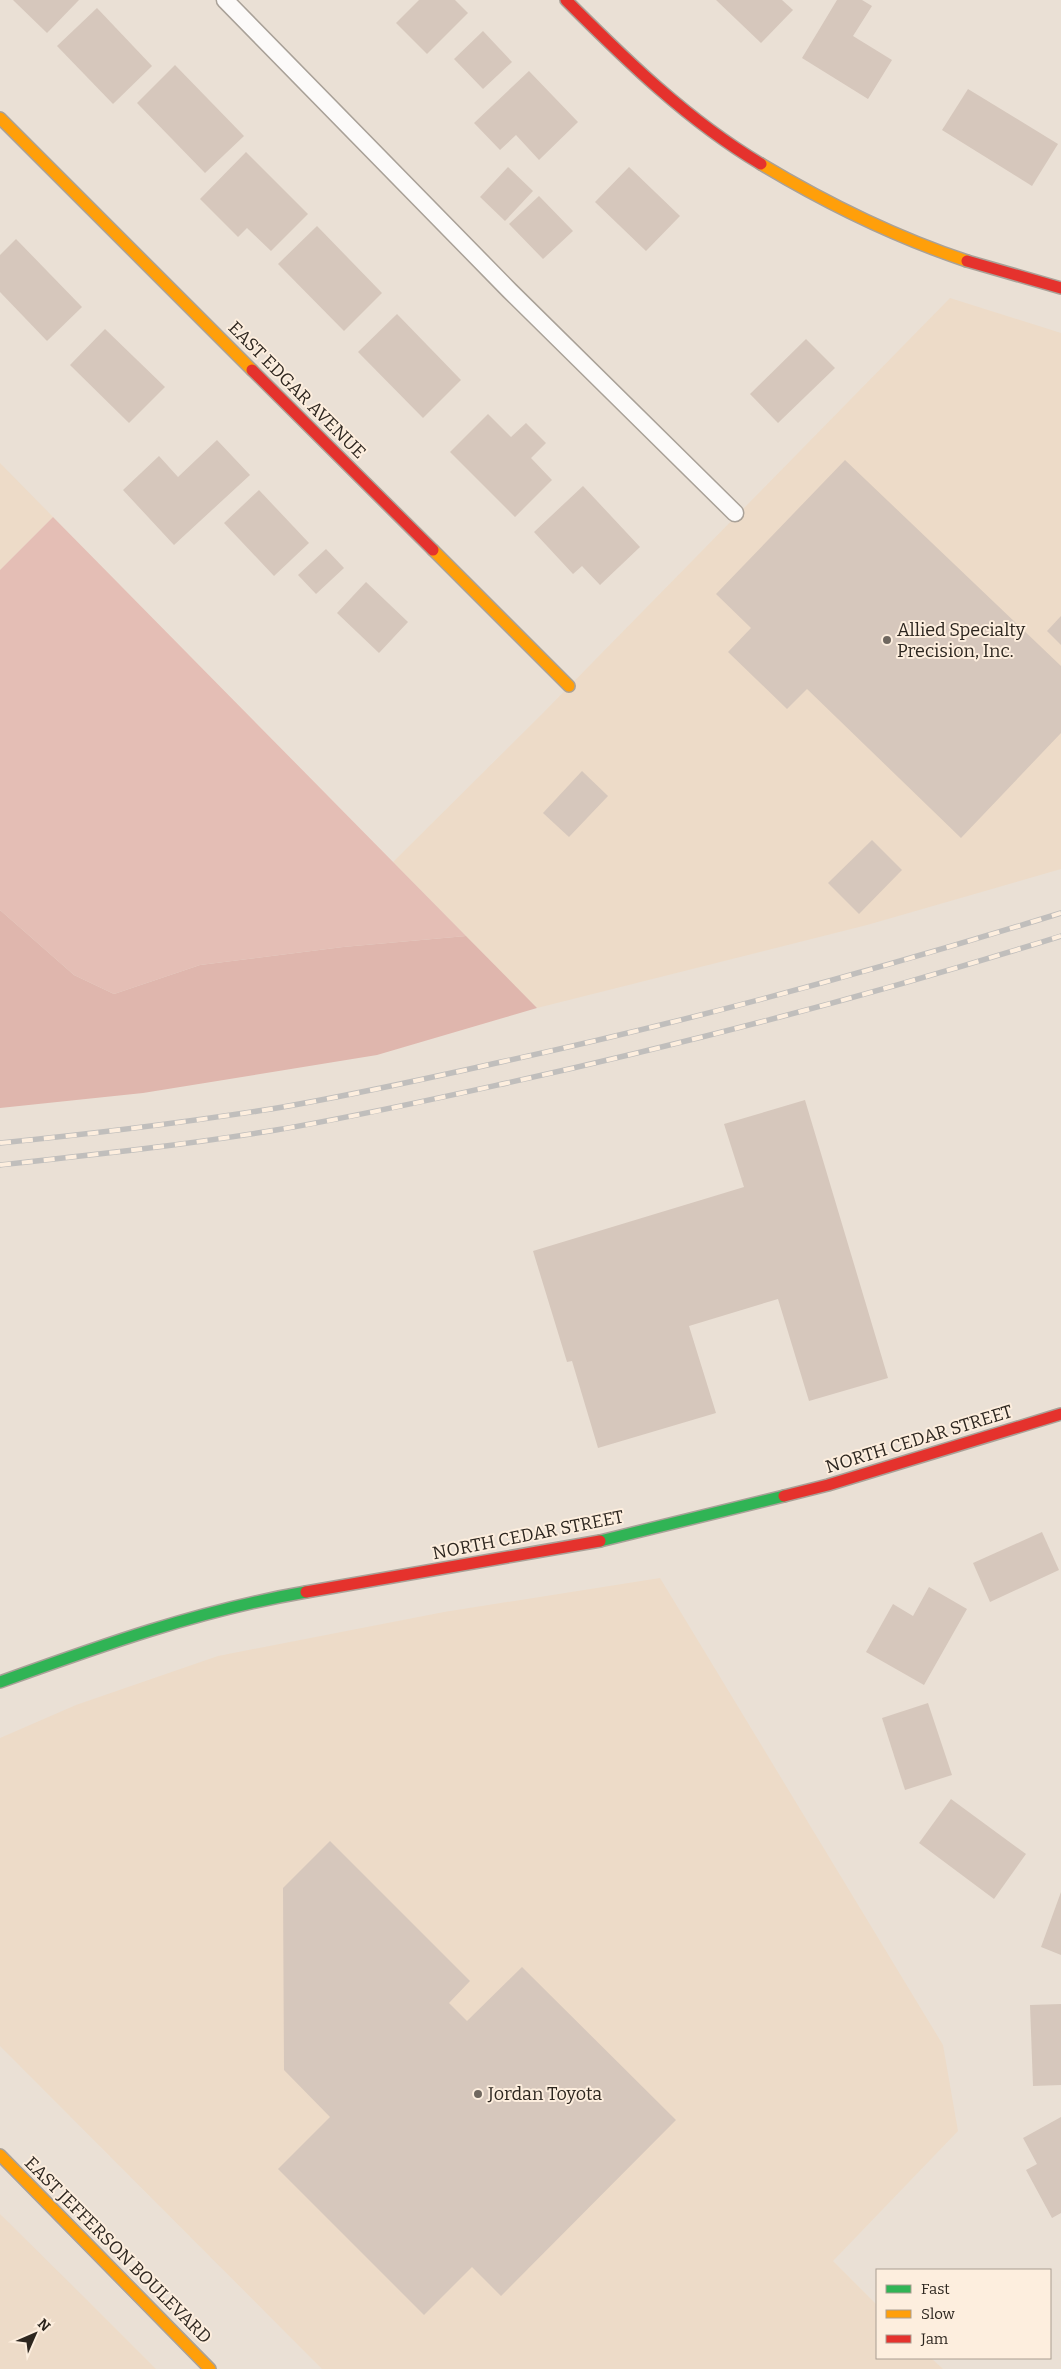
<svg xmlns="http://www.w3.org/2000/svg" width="1061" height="2369" viewBox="0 0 1061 2369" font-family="Bitter,serif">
<rect width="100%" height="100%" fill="#eae0d5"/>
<!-- built -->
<g fill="#eddbc8">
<path d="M950,298L1061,333V869L867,925L537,1008L393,862L542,714Z"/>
<path d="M0,463L53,517L0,570Z"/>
<path d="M660,1578L943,2045L958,2131L833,2261L877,2305V2358H931L943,2369H322L0,2046V1738L76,1705L218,1656L444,1612Z"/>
<path d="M0,2214L90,2303L156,2369H0Z"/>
</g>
<!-- green -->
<path fill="#e4beb5" d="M53,517L466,936L343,947L200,965L114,994L74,975L0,910V570Z"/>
<!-- forest -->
<path fill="#dfb6ad" d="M0,910L74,975L114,994L200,965L343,947L466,936L537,1008L377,1055L143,1093L0,1108Z"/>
<!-- building -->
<g fill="#d6c7bc">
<path d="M13,0H79L47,33Z"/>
<path d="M419,0H455L468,13L427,54L396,23Z"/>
<path d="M716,0H782L793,10L761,43Z"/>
<path d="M837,0H862L872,6L853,36L892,60L868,99L802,58Z"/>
<path d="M97,8L152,66L113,104L57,46Z"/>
<path d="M483,31L512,62L483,89L454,59Z"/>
<path d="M175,65L244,136L205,173L137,103Z"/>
<path d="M529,71L578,122L539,160L516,135L500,150L474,123Z"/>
<path d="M968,89L1058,144L1032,186L942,130Z"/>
<path d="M246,152L308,214L271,251L247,228L238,237L200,199Z"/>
<path d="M508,167L533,191L505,221L480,197Z"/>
<path d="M629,167L680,216L646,251L595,202Z"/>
<path d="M539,196L573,231L543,259L509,224Z"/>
<path d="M317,226L382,293L344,331L278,264Z"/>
<path d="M16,239L82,307L47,341L0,292V255Z"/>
<path d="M397,314L461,380L423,418L358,352Z"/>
<path d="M105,329L165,387L129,423L70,365Z"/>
<path d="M806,339L835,368L778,423L750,394Z"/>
<path d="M488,414L511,437L526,423L546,443L531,458L552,480L515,517L450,452Z"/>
<path d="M217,440L250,475L174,545L123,490L159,456L178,477Z"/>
<path d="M845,460L1061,666V733L961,838L807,689L787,709L728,652L751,628L716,594Z"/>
<path d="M583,486L640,547L600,585L582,566L573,574L534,532Z"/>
<path d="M259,490L309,543L274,576L224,523Z"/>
<path d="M326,549L344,568L316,594L298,575Z"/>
<path d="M366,582L408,622L379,653L337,613Z"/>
<path d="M1061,616V645L1047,631Z"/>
<path d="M582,771L608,796L569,837L543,813Z"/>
<path d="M872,840L902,870L859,914L828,883Z"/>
<path d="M805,1100L888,1378L809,1401L778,1299L689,1326L716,1413L598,1448L572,1361L567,1362L533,1251L744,1187L724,1124Z"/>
<path d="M1042,1532L1059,1570L990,1602L973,1563Z"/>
<path d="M929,1587L967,1609L924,1685L866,1652L893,1604L913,1616Z"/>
<path d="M928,1703L952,1775L905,1790L882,1718Z"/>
<path d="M951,1799L1026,1854L994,1899L919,1843Z"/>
<path d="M330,1841L470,1981L449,2003L467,2021L522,1967L676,2120L501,2296L472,2267L424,2315L278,2169L330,2117L284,2070L283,1888Z"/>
<path d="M1061,1892V1955L1041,1947Z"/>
<path d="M1061,2004V2085L1033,2086L1030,2005Z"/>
<path d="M1061,2117V2213L1052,2218L1026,2170L1037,2164L1023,2138Z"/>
</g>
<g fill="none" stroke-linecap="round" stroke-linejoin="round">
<!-- lane casing -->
<g stroke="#a9a198" stroke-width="19">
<path id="lane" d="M225,0L510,291L735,513"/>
</g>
<!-- fast casing -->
<g stroke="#a9a198" stroke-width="14">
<g id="fast">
<path d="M600,1541L784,1496"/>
<path d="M0,1682C100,1646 200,1610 306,1592"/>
</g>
</g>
<!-- slow casing -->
<g stroke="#a9a198" stroke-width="14">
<g id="slow">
<path d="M0,118L252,370"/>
<path d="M761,164C826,203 895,237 967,261"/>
<path d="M433,550L569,686"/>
<path d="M0,2155L210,2369"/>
</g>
</g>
<!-- jam casing -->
<g stroke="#a9a198" stroke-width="14">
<g id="jam">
<path d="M566,0C626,60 687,120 761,164"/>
<path d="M967,261L1061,288"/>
<path d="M252,370L433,550"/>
<path d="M784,1496L828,1485L1061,1414"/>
<path d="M306,1592L600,1541"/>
</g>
</g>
<!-- lane -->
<use href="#lane" stroke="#fcfaf9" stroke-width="16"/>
<!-- fast -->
<use href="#fast" stroke="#30b455" stroke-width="11"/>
<!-- slow -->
<use href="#slow" stroke="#ff9f0a" stroke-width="11"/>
<!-- jam -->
<use href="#jam" stroke="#e5322d" stroke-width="11"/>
<!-- rail casing -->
<g stroke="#c0bebc" stroke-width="5.5">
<g id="rail">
<path d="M0,1143C91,1134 181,1123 271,1109C348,1096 425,1079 501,1062C690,1021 877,970 1061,913"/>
<path d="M0,1165C92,1155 185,1145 276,1130C354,1117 430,1100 507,1083C693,1042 879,993 1061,936"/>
</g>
</g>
<!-- rail -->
<use href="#rail" stroke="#fdeede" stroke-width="4" stroke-dasharray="11" stroke-linecap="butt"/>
</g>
<!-- markers -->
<g fill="#6f675f" stroke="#fdeede" stroke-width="2">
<circle cx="887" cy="640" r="5"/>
<circle cx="478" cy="2094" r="5"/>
</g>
<g text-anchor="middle" stroke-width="4" stroke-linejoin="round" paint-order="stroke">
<!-- street labels -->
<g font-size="18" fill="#2d261f" stroke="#fdeede">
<text transform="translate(297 390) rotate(45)" y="6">EAST EDGAR AVENUE</text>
<text transform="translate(919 1439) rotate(-17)" y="6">NORTH CEDAR STREET</text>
<text transform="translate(528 1535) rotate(-11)" y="6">NORTH CEDAR STREET</text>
<text transform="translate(118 2250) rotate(45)" y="6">EAST JEFFERSON BOULEVARD</text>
</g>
<!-- poi labels -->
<g font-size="18" fill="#2d261f" stroke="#fdeede" text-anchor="start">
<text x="897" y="636">Allied Specialty<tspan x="897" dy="21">Precision, Inc.</tspan></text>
<text x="488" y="2100">Jordan Toyota</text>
</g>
</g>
<!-- legend -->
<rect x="876" y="2269" width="175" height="90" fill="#fdeede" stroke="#aa9e92"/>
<rect x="886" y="2285" width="25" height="8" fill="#30b455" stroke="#aa9e92"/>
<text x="921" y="2294" font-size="15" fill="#2d261f">Fast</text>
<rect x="886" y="2310" width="25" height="8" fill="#ff9f0a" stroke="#aa9e92"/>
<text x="921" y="2319" font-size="15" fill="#2d261f">Slow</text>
<rect x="886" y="2335" width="25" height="8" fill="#e5322d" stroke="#aa9e92"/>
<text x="921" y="2344" font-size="15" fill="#2d261f">Jam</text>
<!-- north arrow -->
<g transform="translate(35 2334) rotate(45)" stroke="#fdeede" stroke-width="4" paint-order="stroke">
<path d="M0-4L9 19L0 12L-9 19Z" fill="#2d261f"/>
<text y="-8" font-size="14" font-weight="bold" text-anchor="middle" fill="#2d261f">N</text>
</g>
</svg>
